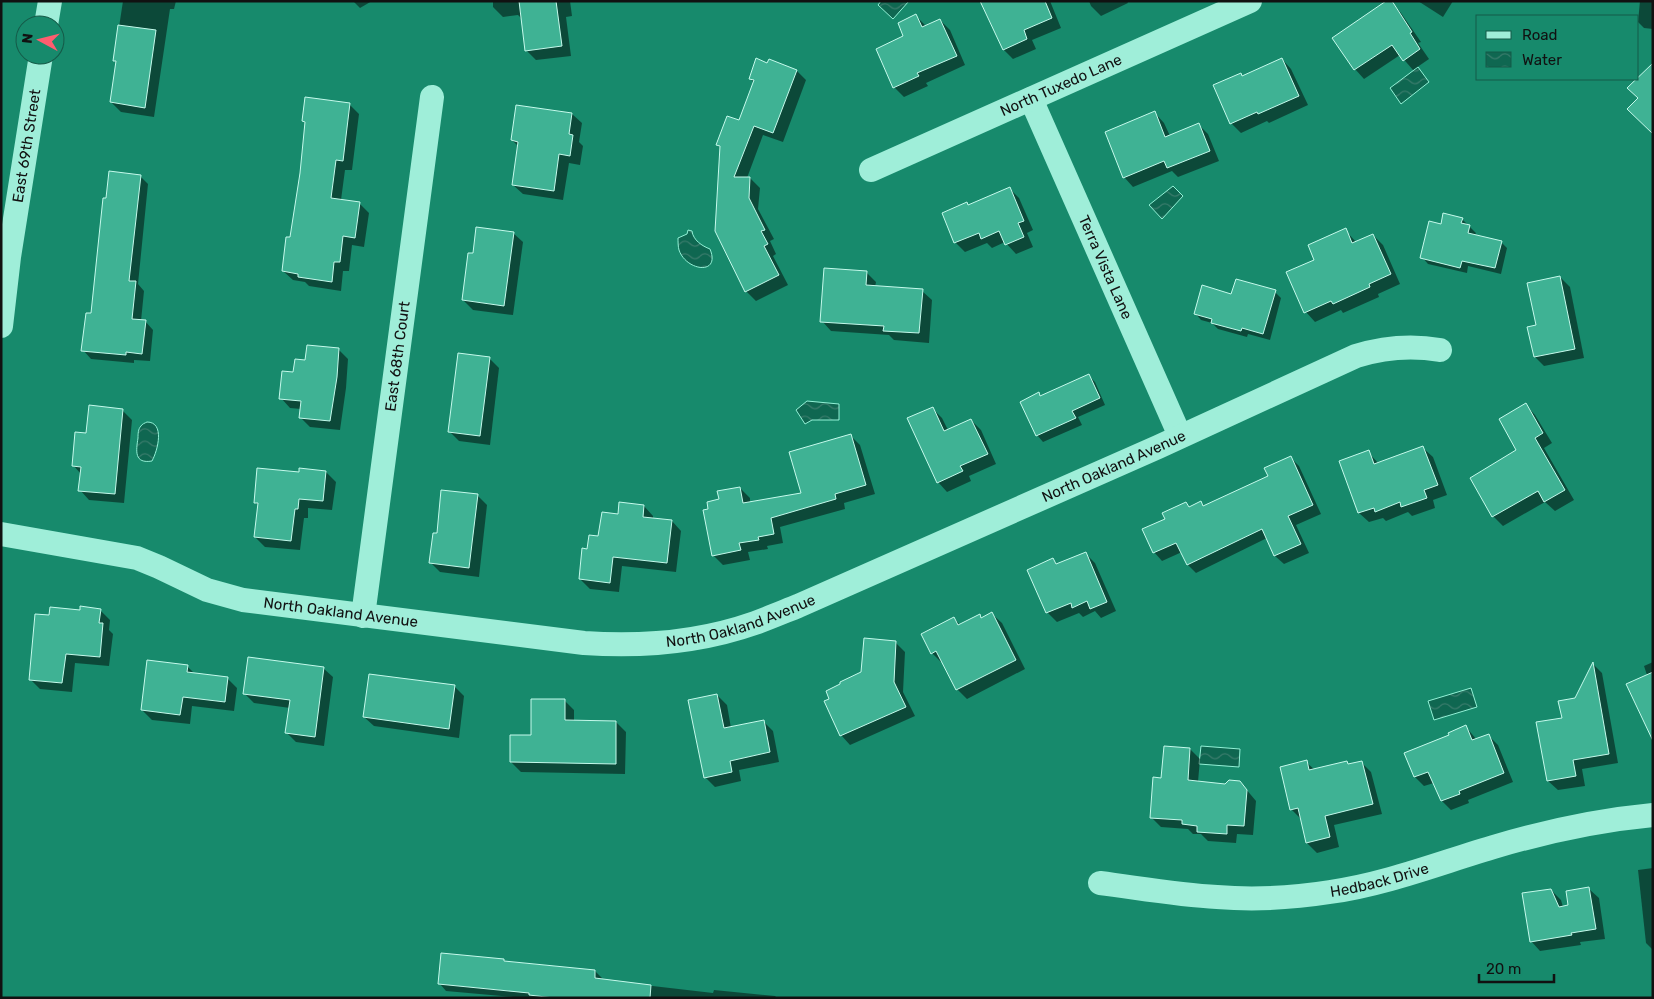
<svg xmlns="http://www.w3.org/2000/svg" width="1654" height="999" viewBox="0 0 1654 999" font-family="Rubik,sans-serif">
<defs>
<pattern id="water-waves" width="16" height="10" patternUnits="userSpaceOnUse" patternTransform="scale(1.25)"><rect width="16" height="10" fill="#0f6751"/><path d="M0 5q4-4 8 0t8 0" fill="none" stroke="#397b6b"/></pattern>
</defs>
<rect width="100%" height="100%" fill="#178a6c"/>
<!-- water -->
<g fill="url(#water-waves)" stroke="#92f1d6">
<path d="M881,1H909L893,19L878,5Z"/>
<path d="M1418,67L1429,82L1401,104L1390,88Z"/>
<path d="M1173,186L1183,196L1162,219L1149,205Z"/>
<path d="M688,230L692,231C693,240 702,246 710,249C721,276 686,271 679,250C678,247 678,241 678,238L687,234Z"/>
<path d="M807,401L839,404V420H812L805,424L796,410Z"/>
<path d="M147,422C165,422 158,450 152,461C134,464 136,451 138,438C138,434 138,429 141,426C142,424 145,423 147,422Z"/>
<path d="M1471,688L1477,707L1434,720L1428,701Z"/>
<path d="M1201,746L1240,749L1239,767L1199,764Z"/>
</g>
<!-- shadow -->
<g fill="#0007">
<path d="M123,1H176L174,9H170L154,117L121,112L111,102L117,63L114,60Z"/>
<path d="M353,1H372L360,8Z"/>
<path d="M493,1H570L572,16L566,17L571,56L536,60L527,51L522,19L518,15L503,17L493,7Z"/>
<path d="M982,1H1050L1061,28L1032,40L1036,49L1013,59L1004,50Z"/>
<path d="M1089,1H1127L1128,3L1101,16L1091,6Z"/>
<path d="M1418,1H1453L1443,17Z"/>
<path d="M1640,1H1653V29L1644,28L1638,22Z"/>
<path d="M1392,3L1401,13L1421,42L1418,43L1429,59L1413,70L1400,55L1364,79L1355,69Z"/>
<path d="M916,16L926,26L940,20L950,30L965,65L926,83L928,86L904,97L894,87L905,36Z"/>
<path d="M1282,59L1291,69L1308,105L1269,123L1267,121L1241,133L1231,123L1241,74L1243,77Z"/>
<path d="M768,64L797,71L806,80L783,142L763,135L747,178H750L760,188L758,209L774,239L770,241L776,254L773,256L788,285L756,301L746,291L722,149L717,144L739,122L754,83L750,78Z"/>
<path d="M349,104L359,114L352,170H345L341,200L359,203L369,213L364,247L352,245L349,271H343L341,291L309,286L305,282L293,280L283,271L291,239L301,173L306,124L303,121Z"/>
<path d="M1155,113L1164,123L1170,136L1199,125L1208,134L1219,161L1178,177L1172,171L1133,187L1124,177Z"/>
<path d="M572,114L582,123L579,142L583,146L580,165L569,163L563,200L523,194L513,185L518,146L512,140Z"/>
<path d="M140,176L148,184L138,284L144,291L141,321H145L153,330L150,361L134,360V363L91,359L83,350L92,315Z"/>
<path d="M1009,188L1019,198L1033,230L1027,233L1033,247L1016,254L1005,242L992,248L987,243L965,252L955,242L969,206Z"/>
<path d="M1462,219L1476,233L1475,235L1501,242L1507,248L1501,274L1468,266L1467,273L1428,264L1422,257L1442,225Z"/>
<path d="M1345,230L1357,243L1373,235L1383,245L1400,284L1378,294L1379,297L1343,313L1341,310L1315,322L1306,312L1316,261Z"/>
<path d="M513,233L523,242L513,315L473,310L463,300L474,255Z"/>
<path d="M866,272L876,282L875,287L922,291L932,300L929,343L894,340L889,335L831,331L822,321Z"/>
<path d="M1560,277L1570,287L1584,358L1544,366L1535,357L1537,326Z"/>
<path d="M1275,292L1281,298L1270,340L1248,334L1247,337L1218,329L1212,323L1201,320L1195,313L1232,295Z"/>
<path d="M338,349L348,359L346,388L340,430L310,427L300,417L301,409L290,408L281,398L295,373Z"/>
<path d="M490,359L499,368L490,445L459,441L449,431Z"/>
<path d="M1088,375L1095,382L1105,405L1078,417L1082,425L1043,442L1037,435L1039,394L1041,397Z"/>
<path d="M1526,405L1535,415L1552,443L1544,448L1574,500L1555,511L1545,502L1503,526L1493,516L1518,451Z"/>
<path d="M933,409L942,418L948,430L971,420L981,430L996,464L969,476L971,481L947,492L938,482Z"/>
<path d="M122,410L132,420L124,503L89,500L80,490L81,474L73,465L87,434Z"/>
<path d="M851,436L860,445L875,494L844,503L845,509L780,527L783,543L767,546L768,549L748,552L750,560L723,565L713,555L709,510L720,500L740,488L750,498V503L802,494Z"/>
<path d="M1423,448L1433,457L1447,495L1433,500L1435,508L1412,516L1408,512L1386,521L1383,518L1369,522L1359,513L1368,452L1379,464Z"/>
<path d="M1290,457L1299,466L1321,514L1296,525L1309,553L1284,564L1275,556L1267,538L1196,573L1188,565L1182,552L1162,561L1154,552L1166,519L1186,503L1190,508L1201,503L1205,506L1269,477Z"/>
<path d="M326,472L336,482L332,510L308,508V518H304L300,550L265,547L255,537L259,506L255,502L300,474Z"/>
<path d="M477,495L487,505L479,577L440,572L430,562L438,534Z"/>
<path d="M644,506L653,516V519L672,521L681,531L676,572L622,566L619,592L590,589L580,579L588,550L619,515Z"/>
<path d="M1085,553L1095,563L1116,611L1101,618L1095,611L1083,617L1079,613L1057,622L1047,612L1053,560L1058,565Z"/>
<path d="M100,610L110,620L109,630L113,634L109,666L75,663L72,692L40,689L30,679L50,616Z"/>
<path d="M992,614L1002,623L1025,669L967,699L957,689L943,662H941L932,653L954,618L960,625L980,616L982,619Z"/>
<path d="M895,642L905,652L903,692L915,716L850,745L841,735L862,673Z"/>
<path d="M1653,662V729L1647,675L1644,666Z"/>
<path d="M1593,664L1602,673L1618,763L1582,769L1585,786L1558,790L1548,781L1563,719L1576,699Z"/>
<path d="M188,667L195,674L227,678L237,688L234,711L192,706L190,724L152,720L142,710Z"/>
<path d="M323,668L333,677L324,746L296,742L286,732L290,708L254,703L245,694Z"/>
<path d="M454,686L464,696L459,738L374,726L364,717Z"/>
<path d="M717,695L727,705L731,728L763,721L773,731L779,762L739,770L741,781L715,787L705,777Z"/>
<path d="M565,701L574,710V721L616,722L626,732L625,774L521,772L511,762L532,736Z"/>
<path d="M1466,727L1477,740L1488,735L1498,745L1513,782L1468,800L1469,803L1451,810L1442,801L1434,783L1424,786L1415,777Z"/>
<path d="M1165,748L1190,749L1200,759L1198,782L1226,785L1240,782L1256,801L1253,835L1237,834L1236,843L1208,841L1201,834H1193L1188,829L1161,827L1151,817L1162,779Z"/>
<path d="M1306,762L1315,770L1361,762L1371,772L1382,814L1334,825L1339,847L1317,853L1307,843L1302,820L1291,809Z"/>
<path d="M1653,868V950L1646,943L1638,870Z"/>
<path d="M1589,889L1599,898L1605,939L1580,942L1581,945L1540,951L1531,941L1551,890L1561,900L1563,907L1570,905Z"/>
<path d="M504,960L506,962L595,971L602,978L601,980L713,993L714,990L775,996L777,998H524L446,991L440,984Z"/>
</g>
<!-- building -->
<g fill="#3fb294" stroke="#c5faec">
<path d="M519,1H556L562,46L525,51Z"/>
<path d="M980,1H1045L1052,18L1024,30L1027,39L1003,50Z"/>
<path d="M1386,1H1392L1412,32L1410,33L1420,49L1403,61L1392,45L1354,70L1332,38Z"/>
<path d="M916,14L922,27L940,19L957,56L917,73L919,76L893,88L876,49L903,36L898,23Z"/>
<path d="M118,25L156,30L145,108L110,102L116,61H113Z"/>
<path d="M756,58L767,63L769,59L797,70L773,133L754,126L734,177H750L749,198L765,230L761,231L768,244L764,246L779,275L745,292L715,231L720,146L716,145L727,116L739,120L754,80L749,79Z"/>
<path d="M1282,58L1299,96L1258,114L1257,112L1230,124L1213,85L1241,73L1242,76Z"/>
<path d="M1653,63V134L1627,109L1638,98L1627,88Z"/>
<path d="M305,97L350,103L343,161L336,160L331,198L360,202L355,238L343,236L340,262H334L332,282L298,277V274L282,271L286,237H290L300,173L305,122L302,121Z"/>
<path d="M516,105L572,113L569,134L573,135L570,156L559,154L554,191L512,185L518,142L511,140Z"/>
<path d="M1155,111L1165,137L1199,123L1210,151L1167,168L1164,161L1123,178L1105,132Z"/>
<path d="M109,171L141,175L129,281H136L132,319L146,320L142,354L126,352V355L81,351L86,313H91L103,198H106Z"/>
<path d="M1010,187L1024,221L1018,223L1024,237L1005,245L999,231L981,239L979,233L954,243L942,213L967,202L968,205Z"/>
<path d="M1443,213L1463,218L1461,223L1470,225L1468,233L1502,241L1495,268L1462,261L1460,268L1420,258L1429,221L1441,224Z"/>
<path d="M476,227L514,232L504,306L462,300L468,253H473Z"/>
<path d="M1346,228L1352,243L1373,234L1391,274L1369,284L1370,287L1333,304L1331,301L1304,313L1286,272L1314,260L1308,245Z"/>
<path d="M824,268L867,271L866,285L923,289L919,333L883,331L884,326L820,322Z"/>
<path d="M1560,276L1575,349L1534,357L1527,327L1536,325L1527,283Z"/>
<path d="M1236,279L1276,290L1263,334L1242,328L1241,331L1211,323L1212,319L1194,314L1202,285L1231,294Z"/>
<path d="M307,345L339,348L337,377L330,421L299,418L301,401L279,399L282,371L293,372L295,359L305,360Z"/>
<path d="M458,353L490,357L480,436L448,432Z"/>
<path d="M1089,374L1100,398L1072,411L1076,418L1036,436L1020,402L1039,392L1040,396Z"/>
<path d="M1526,403L1543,433L1535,438L1565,490L1544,502L1538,491L1492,517L1470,478L1516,450L1499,419Z"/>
<path d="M89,405L123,409L115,494L78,491L81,467L72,466L75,432L86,433Z"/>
<path d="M933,407L944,431L971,419L988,454L960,466L963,471L937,483L907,418Z"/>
<path d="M851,434L866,485L835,494L836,499L771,518L774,534L758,537L759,540L739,543L741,550L712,556L703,510L708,509L707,502L719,499L717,491L740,487L743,503L801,493L789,452Z"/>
<path d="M1423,446L1438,485L1424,490L1427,498L1401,507L1400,502L1375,512L1374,508L1358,513L1339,461L1369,450L1374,464Z"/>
<path d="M1291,456L1313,505L1288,516L1301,544L1274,556L1262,529L1187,565L1176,543L1153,553L1142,529L1165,519L1162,513L1186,502L1189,507L1201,501L1203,506L1268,476L1264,468Z"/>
<path d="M257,468L299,472V468L326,471L323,501L299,499L298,509H295L291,541L254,537L258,503H254Z"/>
<path d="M441,490L478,494L469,568L429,563L433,533H437Z"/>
<path d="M619,502L644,505L643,517L672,520L667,563L613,557L610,583L579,579L582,548L587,549L589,535L598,536L602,512L618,514Z"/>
<path d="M1086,552L1107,602L1090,609L1087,601L1072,608L1071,603L1046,613L1027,570L1053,558L1056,564Z"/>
<path d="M80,606L101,609L99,623H103L100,657L66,654L62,683L29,680L35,614L49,615L50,607L80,610Z"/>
<path d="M992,612L1016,660L956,690L936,651L931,654L921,634L954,617L958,625L980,614L981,618Z"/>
<path d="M864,638L896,641L894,682L906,707L840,736L824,701L829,699L826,691L840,684V682L861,672Z"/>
<path d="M248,657L324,667L315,737L285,733L290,700L243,694Z"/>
<path d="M147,660L188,665L187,672L228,677L225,702L183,697L180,715L141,710Z"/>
<path d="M1593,662L1609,754L1573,760L1576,776L1547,781L1536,722L1562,718L1558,701L1575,698Z"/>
<path d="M1653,672V741L1626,684Z"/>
<path d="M369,674L455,685L449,729L363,717Z"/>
<path d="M717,694L724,728L764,720L770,752L730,761L732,772L704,778L688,700Z"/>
<path d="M531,699H565V720L616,721V764L510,762V735H531Z"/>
<path d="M1466,725L1472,740L1489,734L1504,773L1459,791L1460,794L1441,801L1428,772L1414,777L1404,753L1449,735L1448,733Z"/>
<path d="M1164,746L1190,748L1188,780L1225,784L1229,780L1240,781L1247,790L1244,826L1227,825V834L1197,832V826L1182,824V820L1150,818L1153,777L1161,778Z"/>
<path d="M1307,760L1309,770L1347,761L1348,764L1362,761L1373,804L1325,816L1330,837L1306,843L1298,808L1290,810L1280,767Z"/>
<path d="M1589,887L1596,929L1571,933L1572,935L1530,942L1522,893L1551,889L1559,907L1568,905L1566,891Z"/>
<path d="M441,953L504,959V961L595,970V978L651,985L650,998H554L529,995V993L438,984Z"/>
</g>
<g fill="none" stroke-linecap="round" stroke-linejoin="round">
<!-- street -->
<g stroke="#9feed9" stroke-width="24">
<path d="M46,25L50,1"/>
<path id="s1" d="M1031,99L1180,436"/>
<path id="s2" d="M871,170L1250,1"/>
<path id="s3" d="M1,326L9,257L41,55"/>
<path id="s4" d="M1,534L137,558L159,567L207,590L243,600L584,643C641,647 701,642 755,623C769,618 783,612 798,606L1158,447L1356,356C1385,347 1411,345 1440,350"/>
<path id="s5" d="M363,616L432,97"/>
<path id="s6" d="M1100,883C1139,888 1178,895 1217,897C1254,900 1292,898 1330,892C1387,884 1442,862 1497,846C1548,831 1600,820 1653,815"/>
</g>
</g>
<g text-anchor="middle" stroke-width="4.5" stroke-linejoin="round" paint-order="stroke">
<!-- street labels -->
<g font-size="15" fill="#111" stroke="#178a6c">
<text dy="5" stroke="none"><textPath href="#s2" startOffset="208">North Tuxedo Lane</textPath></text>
<text dy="5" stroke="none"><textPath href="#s3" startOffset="182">East 69th Street</textPath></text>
<text dy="5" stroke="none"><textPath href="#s1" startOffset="184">Terra Vista Lane</textPath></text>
<text dy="5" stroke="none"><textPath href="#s5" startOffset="262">East 68th Court</textPath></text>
<text dy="5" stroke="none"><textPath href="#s4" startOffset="1161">North Oakland Avenue</textPath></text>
<text dy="5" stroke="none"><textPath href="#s4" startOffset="351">North Oakland Avenue</textPath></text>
<text dy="5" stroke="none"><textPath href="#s4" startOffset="756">North Oakland Avenue</textPath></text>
<text dy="5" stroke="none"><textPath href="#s6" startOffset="282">Hedback Drive</textPath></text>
</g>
</g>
<!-- border -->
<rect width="1654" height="999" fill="none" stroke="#111111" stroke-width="5"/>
<!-- legend -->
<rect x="1476" y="15" width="162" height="65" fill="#178a6c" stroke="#155a48"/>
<rect x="1486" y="31" width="25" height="8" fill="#9feed9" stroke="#155a48"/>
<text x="1522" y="40" font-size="15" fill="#111111">Road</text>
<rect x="1486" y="52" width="25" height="15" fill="url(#water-waves)" stroke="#155a48"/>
<text x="1522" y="65" font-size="15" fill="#111111">Water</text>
<!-- north arrow -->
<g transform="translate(40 40) rotate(277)"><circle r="24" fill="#178a6c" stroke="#155a48"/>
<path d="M0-4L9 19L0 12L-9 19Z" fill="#ff5d6f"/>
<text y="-8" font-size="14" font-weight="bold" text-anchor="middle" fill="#111111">N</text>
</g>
<!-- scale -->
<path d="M1479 974v8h75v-8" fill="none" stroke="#111111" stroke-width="2.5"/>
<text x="1486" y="974" font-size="15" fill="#111111" stroke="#178a6c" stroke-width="4" paint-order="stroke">20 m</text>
</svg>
